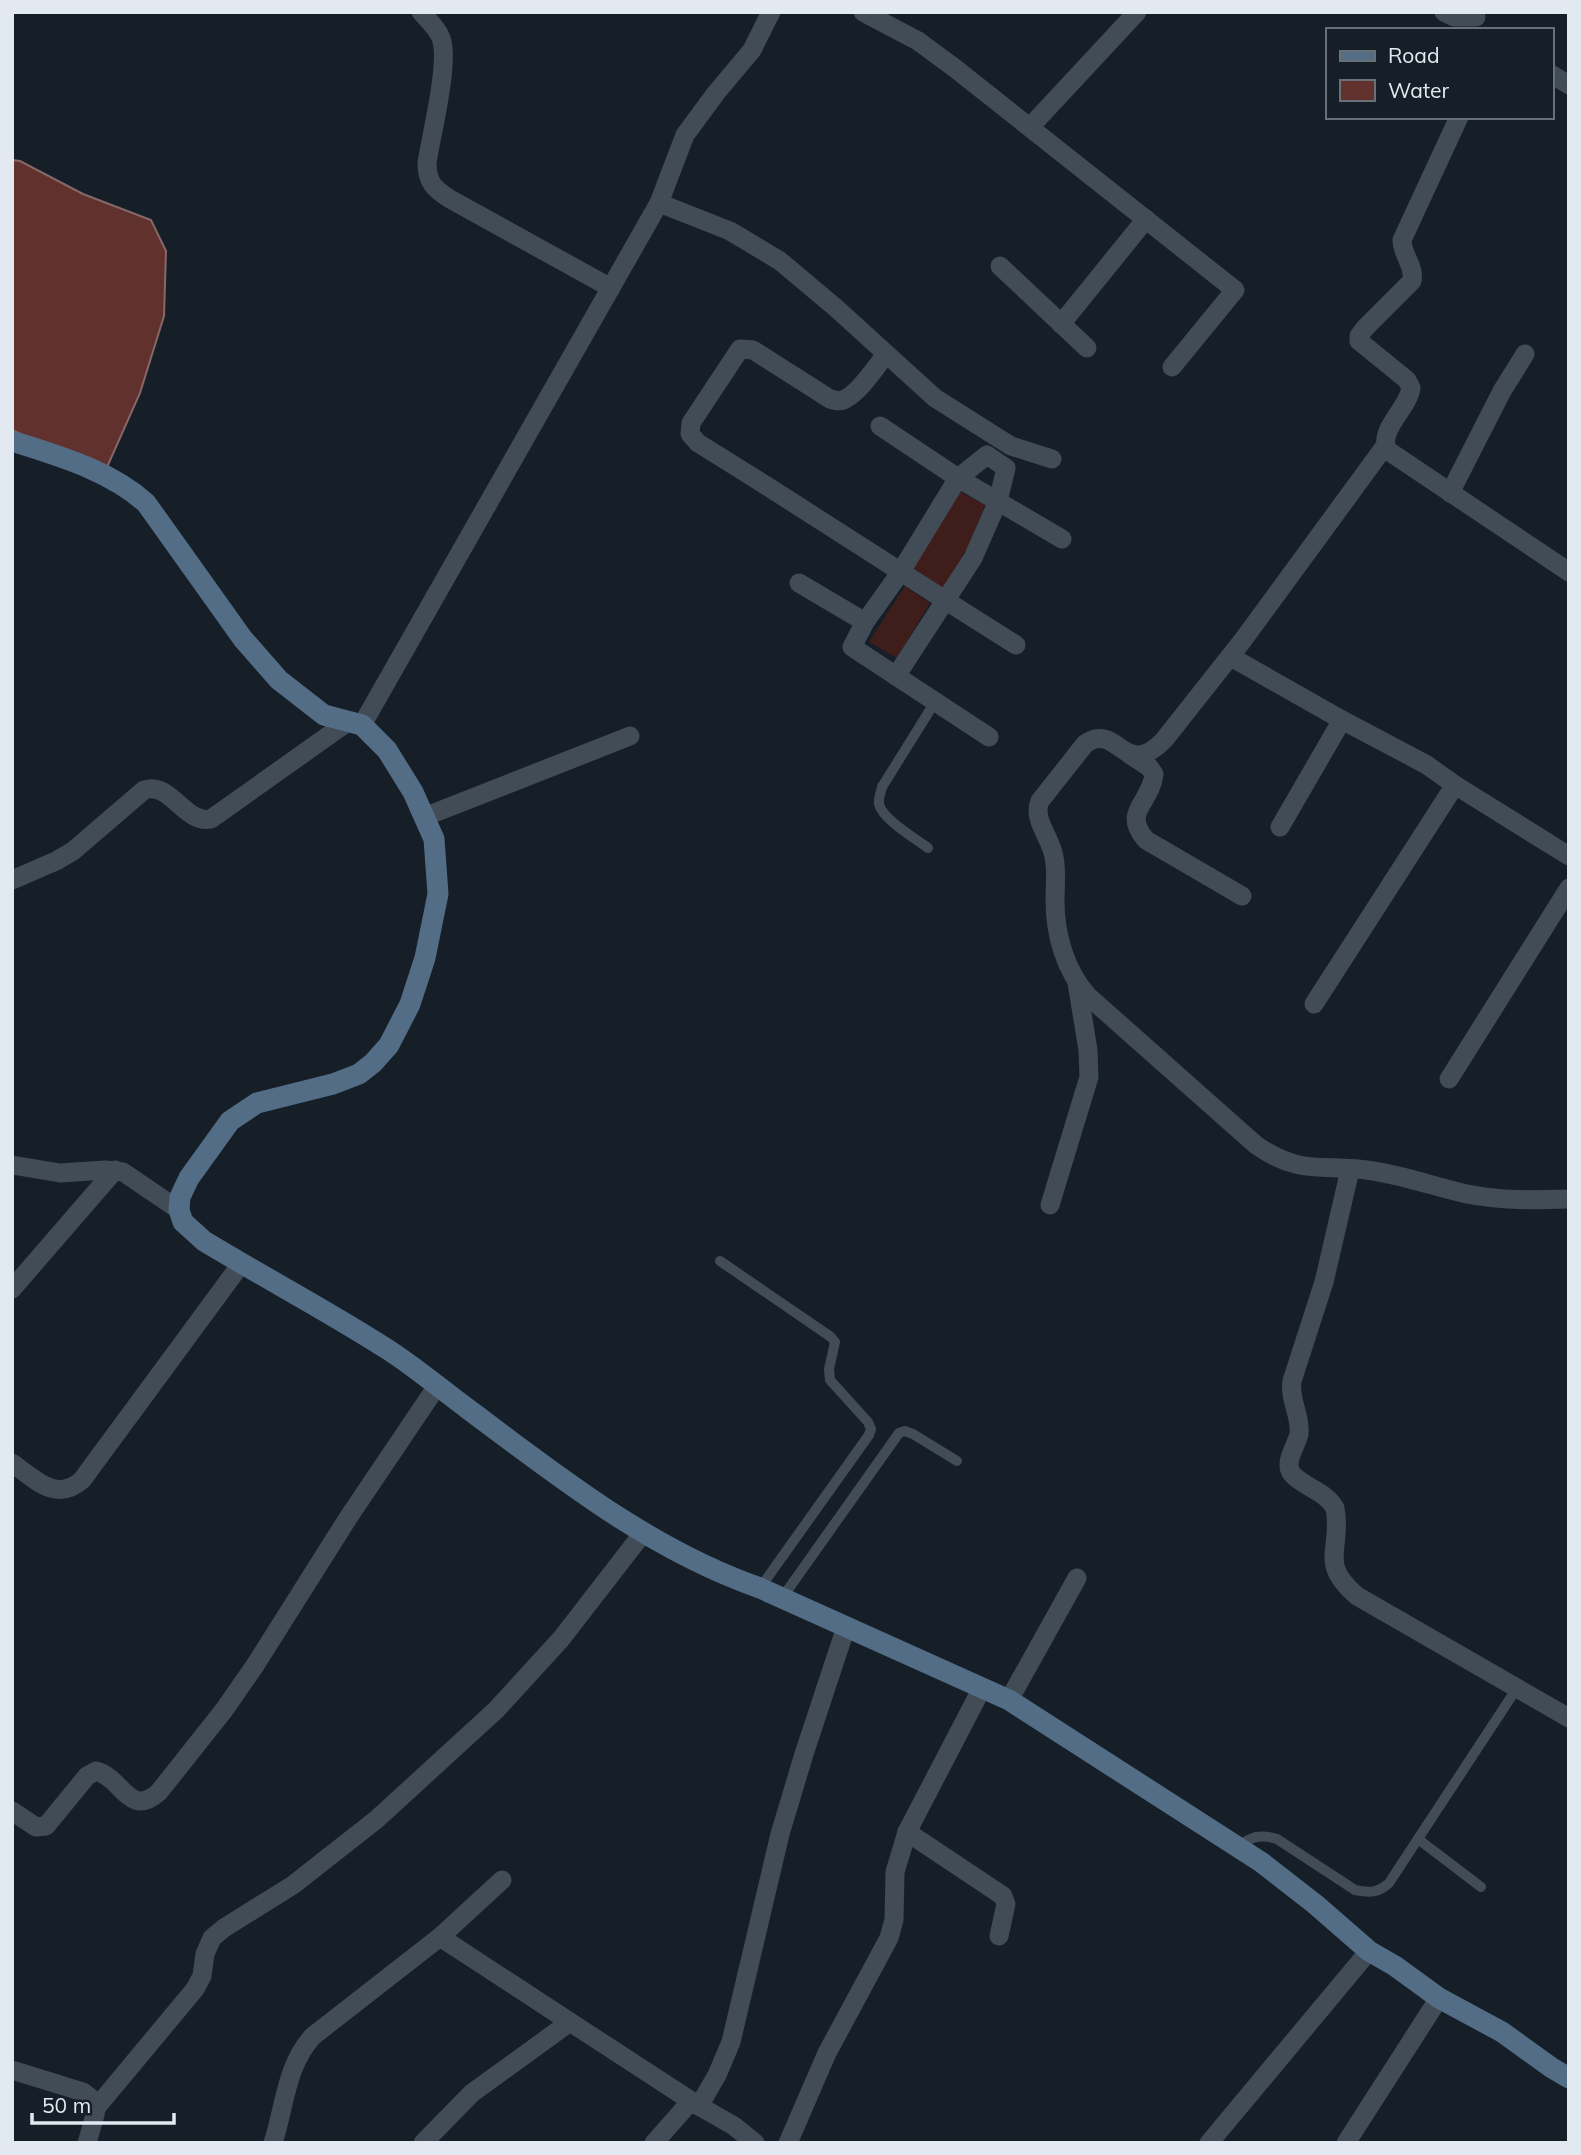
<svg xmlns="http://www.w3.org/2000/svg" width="1581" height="2155" viewBox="0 0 1581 2155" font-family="Mulish,sans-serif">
<rect width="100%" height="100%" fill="#161f28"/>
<!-- green -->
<g fill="#3f1d1a">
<path d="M959,491L985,505L968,547L943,589L912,567Z"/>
<path d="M905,586L930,603L897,658L869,642Z"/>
</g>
<!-- water -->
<path fill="#60312d" stroke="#876868" stroke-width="2" d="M12,160L20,161L83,194L151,220L166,251L164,316L140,393L104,474L12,430Z"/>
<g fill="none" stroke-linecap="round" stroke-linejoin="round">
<!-- lane -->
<g stroke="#414c56" stroke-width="10">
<path d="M928,848C916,839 882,819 879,804C878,798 881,792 882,787L935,702"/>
<path d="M720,1261L831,1337L835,1342L829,1369L830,1380L868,1422L871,1429L869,1435L760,1588"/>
<path d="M782,1598L899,1433L905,1431L913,1434L957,1461"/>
<path d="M1418,1839L1481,1887"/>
<path d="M1238,1847C1252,1836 1260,1834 1277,1839L1355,1890C1370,1893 1378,1893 1389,1883L1517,1688"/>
</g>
<!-- street -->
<g stroke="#414c56" stroke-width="19">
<path d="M421,12C429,21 437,28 441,38C450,62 431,135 427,163C427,182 434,189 450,199L611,288"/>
<path d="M863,12L918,41L956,69L1235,290L1172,367"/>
<path d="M1444,12L1454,17H1476"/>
<path d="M1551,74L1569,85"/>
<path d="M1459,117L1402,240C1402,255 1415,266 1412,281L1365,328L1359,336V341L1407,380L1411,388C1408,409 1379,428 1387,450L1569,572"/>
<path d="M1030,127L1137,12"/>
<path d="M659,203L730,231L780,261L836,308L935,398L1011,446L1052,459"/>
<path d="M1000,266L1087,348"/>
<path d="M1061,324L1146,219"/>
<path d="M886,354C876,367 861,390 847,398C841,402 837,401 830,399L753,350L740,349L691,423L690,434L698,443C805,509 910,579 1016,645"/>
<path d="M880,426L958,478L900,573L865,622L852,647L989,737"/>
<path d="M1385,446L1243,640L1164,740C1128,777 1120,733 1095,739C1091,740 1088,742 1085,744L1040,801C1032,820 1051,837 1054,857C1057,871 1055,886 1055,900C1055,935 1065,970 1088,996L1256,1145C1302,1177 1324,1163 1373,1171C1405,1176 1436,1187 1467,1194C1501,1201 1535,1200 1569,1199"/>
<path d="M1450,493L1502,391L1525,354"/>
<path d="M799,583L865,622"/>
<path d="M1231,657L1342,720L1427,765L1455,785L1569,856"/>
<path d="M896,676L973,558L998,501L1006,468L987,455L958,478L1062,539"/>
<path d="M362,725L659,203L685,135L716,93L752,50L771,12"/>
<path d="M1129,754L1149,767L1154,774C1151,804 1121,811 1146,840L1242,896"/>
<path d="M424,817L630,736"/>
<path d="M1280,827L1342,720"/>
<path d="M12,880L56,861L73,851L144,790C171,781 184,824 211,819L349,721"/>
<path d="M1314,1004L1455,785"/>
<path d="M1449,1079L1569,888"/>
<path d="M12,1165L60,1173L105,1170L123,1172L179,1210"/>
<path d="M1350,1170L1324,1282L1292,1381C1289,1400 1301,1415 1299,1434C1297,1445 1282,1464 1293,1475C1306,1488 1325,1491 1335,1508C1343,1549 1317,1562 1357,1596L1569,1718"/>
<path d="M1050,1205L1089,1077L1088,1050L1077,983"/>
<path d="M12,1289L115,1170"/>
<path d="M12,1463C35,1479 56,1503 82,1480L241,1264"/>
<path d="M1009,1700L1077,1578"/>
<path d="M12,1811L36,1827L46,1826L87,1776L96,1771C122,1777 129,1819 159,1792L224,1710L254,1667L348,1518L437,1386"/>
<path d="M907,1832L1003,1896L1006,1904L999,1936"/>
<path d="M440,1937L570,2022"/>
<path d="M12,2070L83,2092L93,2100L96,2108L95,2115L87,2143"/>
<path d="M699,2106L717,2075L731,2042L780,1834L804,1754L846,1627"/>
<path d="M96,2108L195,1989L202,1976L205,1954L212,1938L224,1928L293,1885L377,1819L496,1710L561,1639L643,1533"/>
<path d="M273,2143C285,2106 286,2065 313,2036L440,1937L502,1880"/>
<path d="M423,2143L472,2093L570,2022L699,2106L734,2126L755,2143"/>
<path d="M654,2143L691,2101"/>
<path d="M788,2143L827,2053L889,1938L894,1920L895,1872L907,1832L982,1688"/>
<path d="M1209,2143L1369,1951"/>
<path d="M1346,2143L1439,1998"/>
</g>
<!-- secondary -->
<path stroke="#526d85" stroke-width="21" d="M12,441C59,456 109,470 146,503L243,639L279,680L324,715L362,725L387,750L413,792L434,839L438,894L425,958L410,1004L389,1045L373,1063L359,1074L333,1084L257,1103L230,1121L189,1178L180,1197L179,1210L183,1222L204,1241C265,1278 328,1311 387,1349C415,1367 441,1389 468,1409C560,1478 651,1550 760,1588L1009,1700L1261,1862L1315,1904L1369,1951L1395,1966L1439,1998L1502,2032L1552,2068L1569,2078"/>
</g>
<!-- border -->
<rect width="1581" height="2155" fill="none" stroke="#e3e9f0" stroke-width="28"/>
<!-- legend -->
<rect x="1326" y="28" width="228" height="91" fill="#161f28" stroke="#687078" stroke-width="2"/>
<rect x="1340" y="51" width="35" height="10" fill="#526d85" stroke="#687078" stroke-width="2"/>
<text x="1388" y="63" font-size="21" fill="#e3e9f0">Road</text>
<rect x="1340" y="80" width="35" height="21" fill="#60312d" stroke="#687078" stroke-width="2"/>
<text x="1388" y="98" font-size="21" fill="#e3e9f0">Water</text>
<!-- scale -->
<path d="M32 2113v10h142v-10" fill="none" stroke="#e3e9f0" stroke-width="3.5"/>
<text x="42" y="2113" font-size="21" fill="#e3e9f0" stroke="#161f28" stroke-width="5" paint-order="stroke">50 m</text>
</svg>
